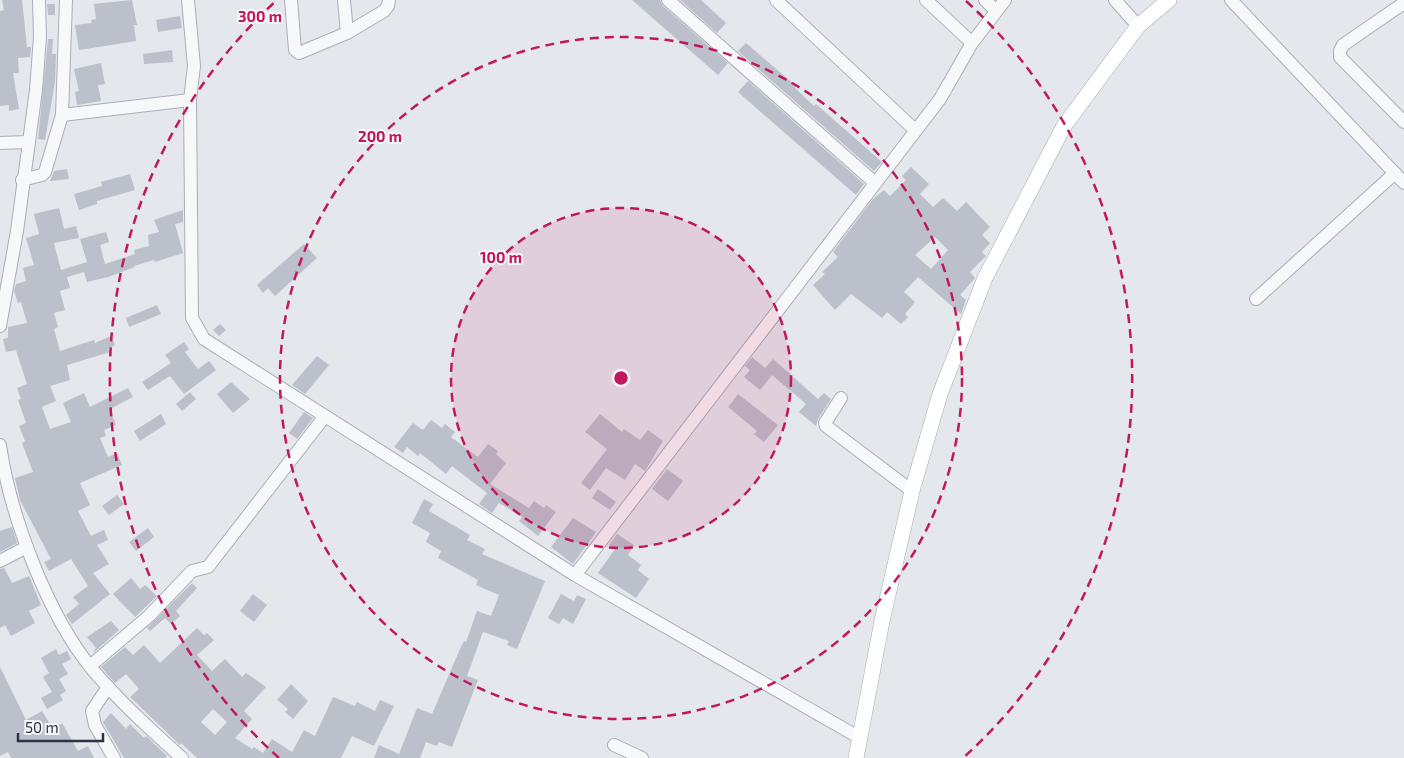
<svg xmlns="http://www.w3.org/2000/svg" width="1404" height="758" viewBox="0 0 1404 758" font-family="'Exo 2',sans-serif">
<rect width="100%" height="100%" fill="#e4e7ec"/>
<!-- building -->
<g fill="#bbc0ca" fill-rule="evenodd">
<path d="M2,0H22L27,47H31L30,57L18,58L19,73H13L19,109L9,111V105L0,106V11L4,10Z"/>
<path d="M132,0L137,25H134L136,41L79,50L75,25L92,23L91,20L96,19L94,4Z"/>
<path d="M632,0H660L663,6L728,63L718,75Z"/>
<path d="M680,0H701L726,23L717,33Z"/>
<path d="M47,4H55V15H48Z"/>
<path d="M180,16L182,28L158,32L156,20Z"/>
<path d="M48,39H53L52,54H56L55,82L45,140L38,139Z"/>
<path d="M746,43L796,86L795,88L814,106L816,104L882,162L874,171L738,51Z"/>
<path d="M172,50L173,62L144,64L143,54Z"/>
<path d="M101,63L105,84L98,85L101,101L77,105L75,92L79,91L74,69Z"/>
<path d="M748,81L864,184L856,195L738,92Z"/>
<path d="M911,167L929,184L920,194L933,207L943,198L957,211L966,202L990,227L982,235L990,243L982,252L986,256L970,272L975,278L960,295L966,300L961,314L918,277L904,292L915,302L905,314L908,317L901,324L887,312L882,318L851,294L835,310L813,285L825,274L822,272L838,257L833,252L873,199L884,190L890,196L906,180L902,176ZM935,237L948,250L931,269L915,255Z"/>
<path d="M67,169L69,179L50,181L54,171Z"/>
<path d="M130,174L135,190L97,201V204L79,210L74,194L102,186L101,182Z"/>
<path d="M59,208L64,229L76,226L79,238L54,243L61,270L87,262L80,239L106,232L109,242L100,245L105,264L135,254L134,250L149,246L148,235L159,232L154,220L183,210V222L175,224L183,253L155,262L154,260L134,266L135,267L108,277L87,282L84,272L67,277L70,288L60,291L65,310L54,313L58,327L54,329L60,351L94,340L95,343L111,336L115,345L108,349L110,352L67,365L70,380L50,386L56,401L42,407L50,429L71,422L63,403L84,393L90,407L128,388L133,397L110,409L116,425L104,430L106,436L100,438L108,457L117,453L122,465L80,483L90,505L78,511L91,536L104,530L108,540L97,545L109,564L93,573L110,594L72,624L66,615L79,604L73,597L88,586L71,559L49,571L44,562L51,559L20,500L15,478L33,472L22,443L25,441L19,426L26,423L18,400L21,399L17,388L27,384L16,350L6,352L3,339L8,338V327L27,323L21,302L18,303L14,291L16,284L26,281L23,268L34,265L26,238L39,234L34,214Z"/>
<path d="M304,244L317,258L275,296L268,288L263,293L257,285Z"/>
<path d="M157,305L161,314L129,327L126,318Z"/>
<path d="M220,324L226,330L219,336L213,330Z"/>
<path d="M184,342L189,349L185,352L198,369L209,361L216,370L184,394L170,376L148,390L142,382L171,363L165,355Z"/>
<path d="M317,356L329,365L305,394L292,385Z"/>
<path d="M752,357L765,368L773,359L818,399L824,393L831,399L818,419L816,426L799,412L806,404L772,375L760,390L744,377L750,370L745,366Z"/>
<path d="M231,382L250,399L233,413L217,394Z"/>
<path d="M190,392L196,399L182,411L176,404Z"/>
<path d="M738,394L778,425L764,442L754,434L757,431L728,407Z"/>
<path d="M304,412L313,418L297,439L289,433Z"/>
<path d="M161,414L166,424L140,441L134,431Z"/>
<path d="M600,414L622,432L624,429L640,440L648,430L663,441L645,471L635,464L625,480L606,468L590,490L581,483L607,449L585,432Z"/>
<path d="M431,420L442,428L445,424L455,432L451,437L478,457L488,444L498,451L496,454L506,463L490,484L529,508L534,501L544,508L546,505L556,512L538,536L519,521L522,517L499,503L492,513L479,504L487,493L452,466L446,474L420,453L418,456L407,447L403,453L394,447L413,423L423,430Z"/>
<path d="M667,469L683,481L668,501L652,489Z"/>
<path d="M598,489L616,502L610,510L592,498Z"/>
<path d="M117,495L124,504L109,515L102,506Z"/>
<path d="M424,499L433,504L429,511L470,535L467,540L485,549L482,554L545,581L517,649L507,645L509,641L483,632L467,676L478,680L452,747L439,742L437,746L426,742L420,758H374L379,745L399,754L417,708L432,714L460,649L464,641L466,642L477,611L491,616L499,595L476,585L478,580L438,558L441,551L426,542L430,533L412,523Z"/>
<path d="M573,518L596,532L573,564L551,547Z"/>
<path d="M12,527L17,543L0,552V531Z"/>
<path d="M148,528L154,537L136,551L129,542Z"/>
<path d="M617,534L634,545L628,555L641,565L638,570L649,579L636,598L598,573L615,549L609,545Z"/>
<path d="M4,568L12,583L29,576L41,605L29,611L35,623L11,636L5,625L0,628V569Z"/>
<path d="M131,578L140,589L145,585L157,596L135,617L113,594Z"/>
<path d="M192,583L197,588L176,611L180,616L171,624L165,618L150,631L147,628Z"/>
<path d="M253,594L267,605L254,622L240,611Z"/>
<path d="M561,594L574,601L577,595L586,599L573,624L563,618L559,624L548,618Z"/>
<path d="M111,621L119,630L92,654L96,648L87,637Z"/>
<path d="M197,628L204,635L207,633L214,640L197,655L212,671L225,659L242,677L246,673L266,687L244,711L252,719L235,738L252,749L254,747L263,753L272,739L292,752L304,730L315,736L333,697L355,706L357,702L375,711L380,700L394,706L374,746L352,736L341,758H197L181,743L180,745L130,697L139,689L126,674L115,683L101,667L125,647L133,655L144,645L160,663ZM213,709L227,722L215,735L201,722Z"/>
<path d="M56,649L59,655L67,651L71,659L62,664L68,674L59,679L66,691L60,695L63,700L47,709L41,698L52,692L43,677L49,673L41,658Z"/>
<path d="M0,667L26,720L42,711L53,729L62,723L78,751L88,746L94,758H11L8,752L0,756Z"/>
<path d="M291,684L308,701L293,719L285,712L288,709L277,700Z"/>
<path d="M111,713L126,729L130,724L144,738L146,736L167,756L165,758H124L103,722Z"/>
</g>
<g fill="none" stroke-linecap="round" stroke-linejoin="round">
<!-- minor casing -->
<g stroke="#a9aeb7" stroke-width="14">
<g id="minor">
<path d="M188,0L194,66L190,100L192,318L204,339L575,575L860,738"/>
<path d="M291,0L295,50L299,53L347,33L384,11L388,6L389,0"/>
<path d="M344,0L347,33"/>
<path d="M668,0L874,182"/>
<path d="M776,0L915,130"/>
<path d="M926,0L972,43"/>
<path d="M985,0L996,11"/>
<path d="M1115,0L1138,26"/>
<path d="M1231,0L1404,183"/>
<path d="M1404,3L1343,45L1340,51V57L1404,122"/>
<path d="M62,115L190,100"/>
<path d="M0,143L29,142"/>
<path d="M22,180L42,175L45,172L62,115L66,0"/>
<path d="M1256,299L1395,173"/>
<path d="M0,326L17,231L36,90L40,37L39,0"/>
<path d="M841,398L825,423L826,426L912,491"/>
<path d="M0,445C10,515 47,614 92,669C119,701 151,730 182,758"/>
<path d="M0,561L27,547"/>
<path d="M575,575L940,99L972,43L1005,0"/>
<path d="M90,666L149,616L192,571L208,567L325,416"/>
<path d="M108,687L92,711L95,725L114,758"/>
<path d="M614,745L642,758"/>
</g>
</g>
<!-- major casing -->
<g stroke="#a3abb8" stroke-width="16">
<path id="major" d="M856,758L882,621L912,491L940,394L985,278L1064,126L1138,26L1169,0"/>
</g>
<!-- minor -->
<use href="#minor" stroke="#f7f8fa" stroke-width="12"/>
<!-- major -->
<use href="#major" stroke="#fff" stroke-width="15"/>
</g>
<!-- distance rings -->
<circle cx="621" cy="378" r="170" fill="#c2185b" fill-opacity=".12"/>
<g fill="none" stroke="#c2185b" stroke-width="2.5" stroke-dasharray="9 6">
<circle cx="621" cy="378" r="170"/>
<circle cx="621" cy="378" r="341"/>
<path d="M279 758A511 511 0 0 1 276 1M966 1A511 511 0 0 1 963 758"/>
</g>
<circle cx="621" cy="378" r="8" fill="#c2185b" stroke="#f4f6f9" stroke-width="2.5"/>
<g font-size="15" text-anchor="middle" font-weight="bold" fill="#c2185b" stroke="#f4f6f9" stroke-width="4" stroke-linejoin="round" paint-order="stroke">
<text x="260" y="22">300 m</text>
<text x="380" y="142">200 m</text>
<text x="501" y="263">100 m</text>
</g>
<!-- scale -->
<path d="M18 733v8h85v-8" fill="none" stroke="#2b3445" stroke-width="2.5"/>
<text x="25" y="733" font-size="15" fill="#2b3445" stroke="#f4f6f9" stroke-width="4" paint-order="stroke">50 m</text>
</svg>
